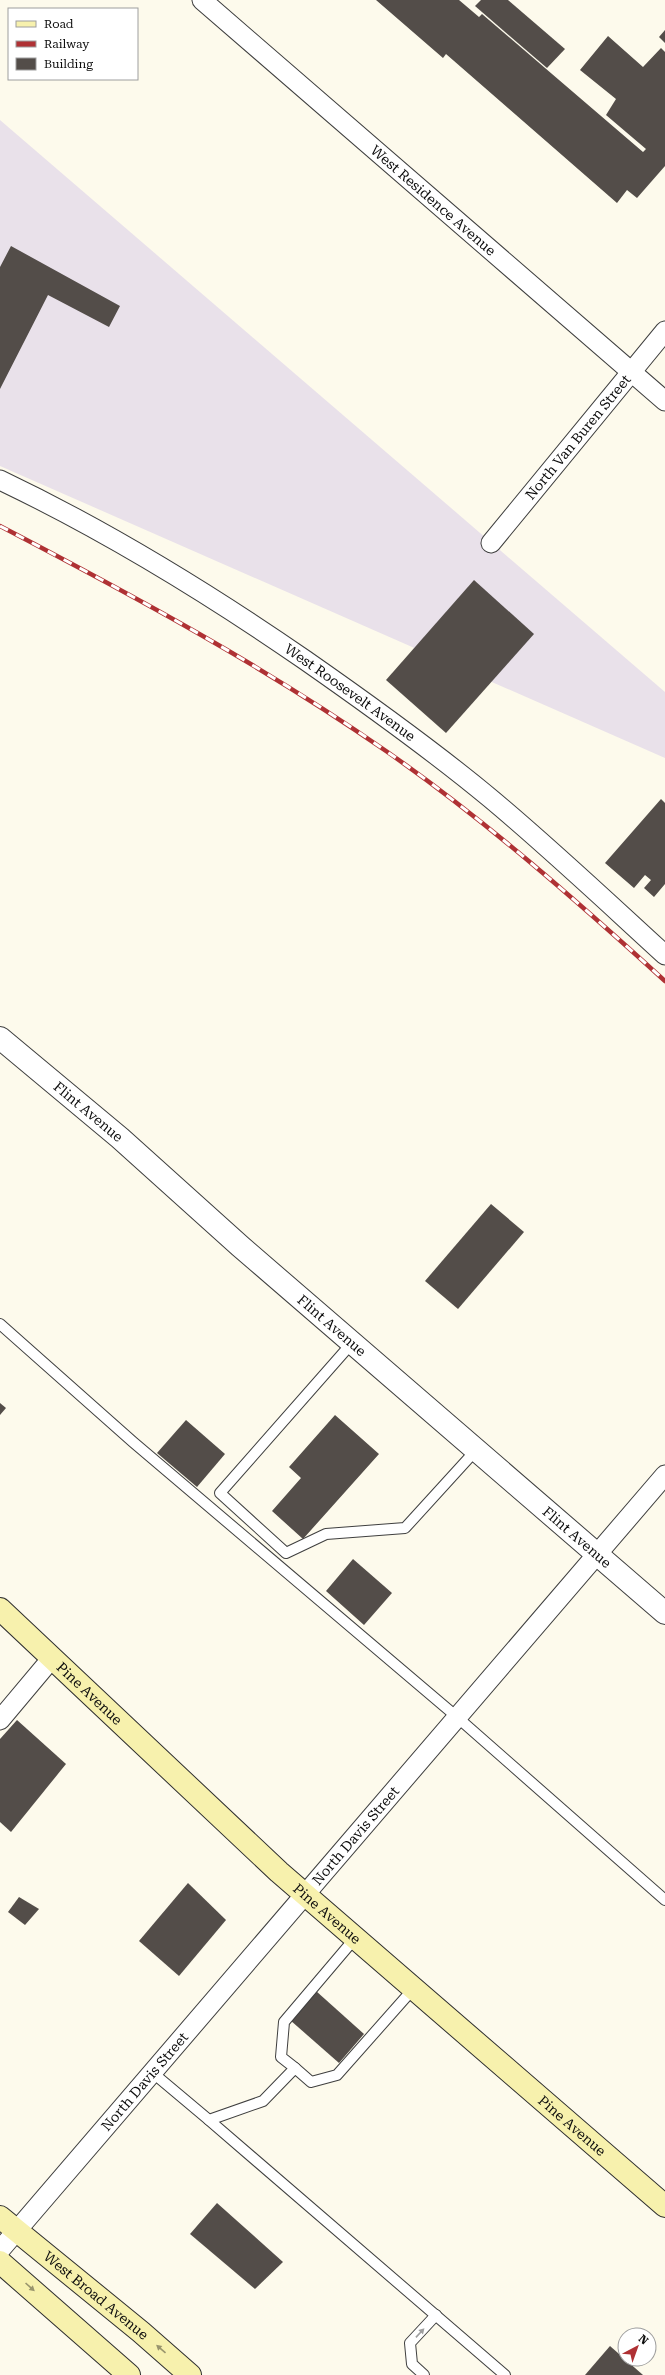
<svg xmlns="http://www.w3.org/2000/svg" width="665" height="2375" viewBox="0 0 665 2375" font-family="'Roboto Serif',serif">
<rect width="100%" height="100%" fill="#fdfaec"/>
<!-- industrial -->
<path fill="#e9e1ea" d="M0,120L665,692V758L0,466Z"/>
<!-- building -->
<g fill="#534d49">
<path d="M376,0H459L479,17L482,14L643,152L646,149L606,115L616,99L580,70L608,36L643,67L661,48L665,52V166L637,198L627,190L617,203L446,54L443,58Z"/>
<path d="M481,0H508L565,49L547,68L475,6Z"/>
<path d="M665,30V43L659,37Z"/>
<path d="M11,246L120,306L109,327L48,295L0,389V267Z"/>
<path d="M474,580L534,634L446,733L386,680Z"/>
<path d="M661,799L665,803V884L654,897L644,888L651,880L645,875L634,888L605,863Z"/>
<path d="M491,1204L524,1232L458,1309L425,1281Z"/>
<path d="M0,1403L6,1408L0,1415Z"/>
<path d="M335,1415L379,1454L303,1539L272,1511L301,1478L289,1467Z"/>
<path d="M186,1420L225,1454L197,1487L157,1453Z"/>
<path d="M353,1559L392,1593L364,1625L326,1591Z"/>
<path d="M17,1720L66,1764L11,1832L0,1822V1739Z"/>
<path d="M188,1883L226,1920L179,1976L139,1941Z"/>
<path d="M19,1897L39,1909L25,1925L8,1912Z"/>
<path d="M316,1991L364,2034L339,2063L290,2020Z"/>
<path d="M217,2203L283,2262L255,2289L190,2234Z"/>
<path d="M610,2346L643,2375H585Z"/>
</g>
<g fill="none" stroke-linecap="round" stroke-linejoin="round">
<!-- service casing -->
<g stroke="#3f3f3f" stroke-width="12">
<g id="service">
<path d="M0,1324L133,1442L457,1717L665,1900"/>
<path d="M352,1343L220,1493L286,1553L326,1534L405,1528L477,1449"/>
<path d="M295,2068L281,2057L284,2022L356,1937"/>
<path d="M153,2073L209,2120L263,2101L295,2068L311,2082L337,2075L414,1988"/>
<path d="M209,2120L505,2375"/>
<path d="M424,2375L412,2364L410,2343L436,2315"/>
</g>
</g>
<!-- minor casing -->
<g stroke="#3f3f3f" stroke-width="21">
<g id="minor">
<path id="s1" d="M202,0L665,401"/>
<path id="s2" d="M0,480C107,531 208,593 305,660C368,704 431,749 490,798C550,848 607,902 665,955"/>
<path id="s3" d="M491,543L665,331"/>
<path d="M0,1720L52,1658"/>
<path id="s4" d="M0,2250L665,1475"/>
</g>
</g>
<!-- tertiary casing -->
<g stroke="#3f3f3f" stroke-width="24">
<g id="tertiary">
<path id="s5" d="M0,1038L120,1138L240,1246L665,1613"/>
</g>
</g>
<!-- secondary casing -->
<g stroke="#2e2e2e" stroke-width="24">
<g id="secondary">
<path id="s6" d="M0,1609L279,1872L665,2206"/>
<path id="s7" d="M0,2217L141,2332L190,2375"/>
<path d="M0,2262L129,2375"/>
</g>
</g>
<!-- service -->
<use href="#service" stroke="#fff" stroke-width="10"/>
<!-- minor -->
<use href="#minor" stroke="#fff" stroke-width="19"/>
<!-- tertiary -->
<use href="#tertiary" stroke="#fff" stroke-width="22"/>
<!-- secondary -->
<use href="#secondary" stroke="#f7f1ad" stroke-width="22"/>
<!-- rail casing -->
<g stroke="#af3134" stroke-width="4.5">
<path id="rail" d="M0,526C132,595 264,666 386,751C484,819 577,901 665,981"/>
</g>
<!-- rail -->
<use href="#rail" stroke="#fff" stroke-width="3" stroke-dasharray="9" stroke-linecap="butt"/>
</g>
<!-- one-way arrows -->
<defs><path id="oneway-solid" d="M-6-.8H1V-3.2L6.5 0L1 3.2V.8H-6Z"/></defs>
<g fill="#99956d">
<use href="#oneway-solid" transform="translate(30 2287) rotate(42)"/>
<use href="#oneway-solid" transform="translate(161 2349) rotate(-139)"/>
</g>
<use fill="#9e9e9e" href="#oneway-solid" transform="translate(420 2333) rotate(-47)"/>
<g text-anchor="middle" stroke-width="4" stroke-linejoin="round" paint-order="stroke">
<!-- street labels -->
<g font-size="14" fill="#0c0c0c" stroke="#fff">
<text dy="5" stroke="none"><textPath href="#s1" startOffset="306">West Residence Avenue</textPath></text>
<text dy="5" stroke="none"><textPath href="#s3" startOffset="137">North Van Buren Street</textPath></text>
<text dy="5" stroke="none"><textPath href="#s2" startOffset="410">West Roosevelt Avenue</textPath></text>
<text dy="5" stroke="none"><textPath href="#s5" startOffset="115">Flint Avenue</textPath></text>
<text dy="5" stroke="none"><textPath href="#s5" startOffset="439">Flint Avenue</textPath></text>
<text dy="5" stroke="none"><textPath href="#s5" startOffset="763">Flint Avenue</textPath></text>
<text dy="5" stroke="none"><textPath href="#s6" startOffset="123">Pine Avenue</textPath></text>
<text dy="5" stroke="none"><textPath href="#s4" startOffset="546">North Davis Street</textPath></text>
<text dy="5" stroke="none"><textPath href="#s6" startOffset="447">Pine Avenue</textPath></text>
<text dy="5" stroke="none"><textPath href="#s4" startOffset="222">North Davis Street</textPath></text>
<text dy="5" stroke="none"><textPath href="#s6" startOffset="771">Pine Avenue</textPath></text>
<text dy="5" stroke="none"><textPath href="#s7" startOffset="124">West Broad Avenue</textPath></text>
</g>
</g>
<!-- legend -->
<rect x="8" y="8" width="130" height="72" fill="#ffffff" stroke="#9e9e9e"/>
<rect x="16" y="21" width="20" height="6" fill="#f7f1ad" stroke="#9e9e9e"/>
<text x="44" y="28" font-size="12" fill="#0c0c0c">Road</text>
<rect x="16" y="41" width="20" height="6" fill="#af3134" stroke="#9e9e9e"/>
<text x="44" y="48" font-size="12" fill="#0c0c0c">Railway</text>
<rect x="16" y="58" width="20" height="12" fill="#534d49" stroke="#9e9e9e"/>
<text x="44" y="68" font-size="12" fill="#0c0c0c">Building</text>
<!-- north arrow -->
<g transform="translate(637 2347) rotate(41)"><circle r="19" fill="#ffffff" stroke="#9e9e9e"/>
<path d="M0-3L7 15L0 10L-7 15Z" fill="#af3134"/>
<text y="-6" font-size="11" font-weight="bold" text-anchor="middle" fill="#0c0c0c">N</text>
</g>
</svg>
